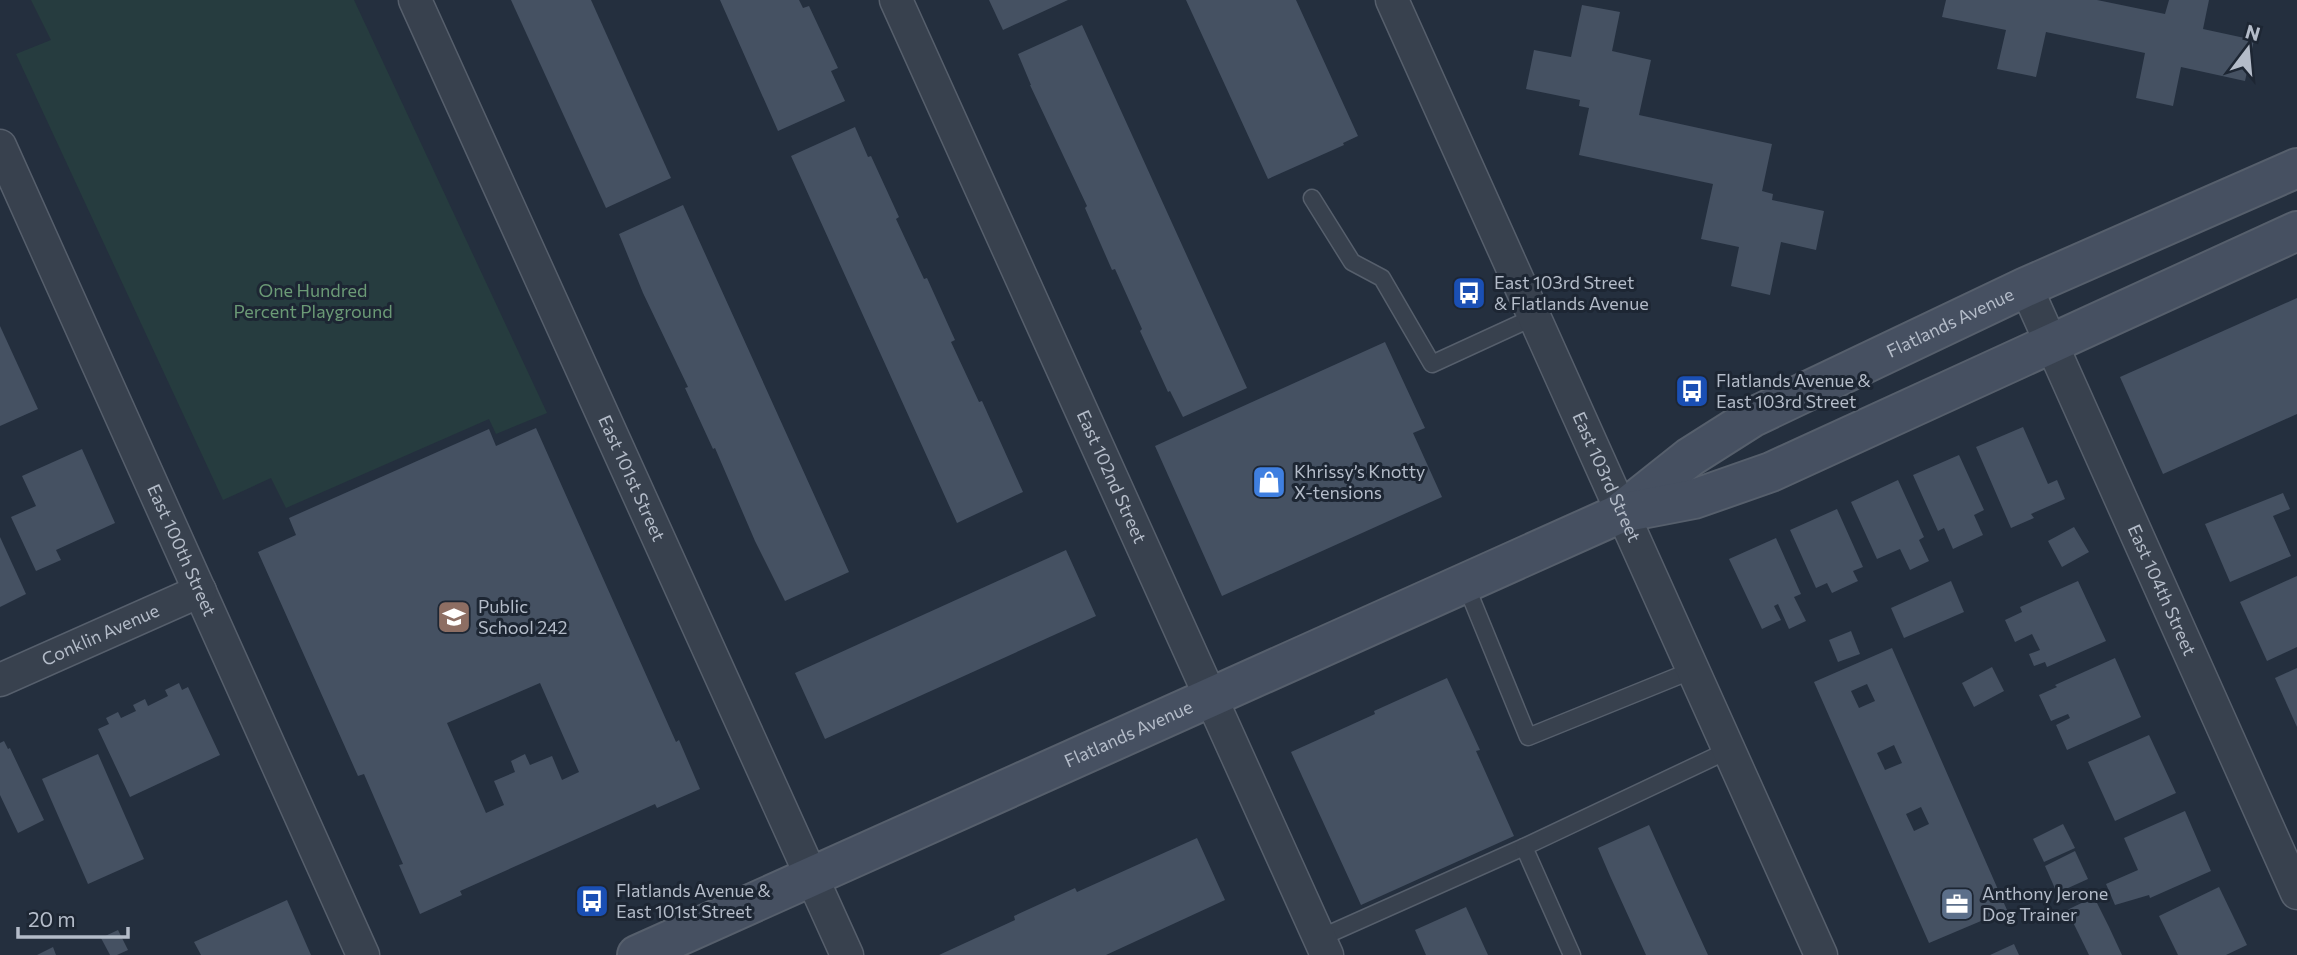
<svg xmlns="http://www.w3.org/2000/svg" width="2297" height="955" viewBox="0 0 2297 955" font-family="Commissioner,sans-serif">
<rect width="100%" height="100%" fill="#242f3e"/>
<!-- green -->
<path fill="#263c3f" d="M31,0H354L547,413L496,434L489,419L286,508L271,478L223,500L16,54L51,40Z"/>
<!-- building -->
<g fill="#455162" fill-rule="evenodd">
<path d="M511,0H591L671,178L606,208Z"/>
<path d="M720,0H799L803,8L809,6L838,68L831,71L845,101L778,131Z"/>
<path d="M989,0H1068L1003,30Z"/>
<path d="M1186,0H1296L1358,136L1343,143L1344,145L1268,179Z"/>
<path d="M1946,0H2097L2165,14L2169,0H2209L2203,29L2254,40L2245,81L2181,67L2173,106L2136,98L2145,53L2046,32L2036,77L1997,69L2006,30L1942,17Z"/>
<path d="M1582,5L1620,12L1612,51L1651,60L1639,115L1772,144L1762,191L1773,194L1772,200L1824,211L1816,250L1781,242L1770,295L1731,286L1739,247L1701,239L1713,184L1579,155L1589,108L1579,106L1580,100L1526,89L1534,50L1571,57Z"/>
<path d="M1082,25L1247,388L1183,417L1170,391L1168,392L1140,331L1142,329L1115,269L1112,270L1098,238L1085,208L1087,206L1030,85H1031L1018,54Z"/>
<path d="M855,127L868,157L871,156L899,217L896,219L924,279L927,278L955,340L951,342L979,402L982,401L1023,492L957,523L791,156Z"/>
<path d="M683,205L849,572L785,601L755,541L715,448L713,449L685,388L688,387L643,293L619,234Z"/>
<path d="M2297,298V414L2163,474L2120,377Z"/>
<path d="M0,326L38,409L0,426Z"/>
<path d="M1385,342L1425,428L1413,433L1442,497L1222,596L1155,446Z"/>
<path d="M2023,427L2048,484L2057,480L2065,499L2031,514L2034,518L2011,528L1976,447Z"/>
<path d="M536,428L676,742L679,740L700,789L657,808L655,804L460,891L462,895L420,914L399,865L403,864L364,774L358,776L258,552L296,535L289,518L489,429L496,446ZM540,683L579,772L562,780L552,756L530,765L525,754L511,761L515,772L494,781L504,805L486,813L447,723Z"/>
<path d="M82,449L115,523L56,550L61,560L36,571L11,517L36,506L22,476Z"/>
<path d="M1959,455L1984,510L1974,515L1983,535L1953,549L1944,528L1938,531L1913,475Z"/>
<path d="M1898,480L1924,537L1919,540L1929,561L1910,570L1900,549L1877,559L1851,502Z"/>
<path d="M2283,493L2290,509L2273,516L2291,556L2230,582L2205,524Z"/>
<path d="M1837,509L1863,567L1853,571L1858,581L1832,593L1827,583L1816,588L1790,530Z"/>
<path d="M2074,527L2089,552L2062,567L2048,541Z"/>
<path d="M0,537L26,594L0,607Z"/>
<path d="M1776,538L1801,594L1794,597L1806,621L1789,629L1778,604L1774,606L1781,620L1762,629L1729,559Z"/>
<path d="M1066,550L1096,616L825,739L795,673Z"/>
<path d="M2297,576V647L2267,661L2240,602Z"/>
<path d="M1951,581L1964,612L1904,638L1891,608Z"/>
<path d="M2078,581L2106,641L2047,667L2045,662L2034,666L2029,654L2040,650L2032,634L2015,642L2005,620L2022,612L2020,607Z"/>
<path d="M1851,631L1860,654L1838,662L1829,640Z"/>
<path d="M1892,648L2007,910L1929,943L1814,682ZM1867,684L1875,701L1859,708L1851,691ZM1894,745L1902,763L1885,770L1877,753ZM1921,807L1929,824L1914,831L1906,814Z"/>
<path d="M2115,658L2141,717L2067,750L2056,725L2070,718L2068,714L2051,721L2039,695L2057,687L2055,685Z"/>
<path d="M1992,667L2004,691L1974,707L1962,683Z"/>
<path d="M2297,668V727L2275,678Z"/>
<path d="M1447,678L1480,750L1476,751L1514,836L1361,905L1291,752L1375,714L1374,711Z"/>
<path d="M179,683L182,690L188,687L220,755L130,797L98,729L109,724L106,718L118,712L121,718L136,711L133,705L145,699L148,706L168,696L165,690Z"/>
<path d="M2149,735L2176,793L2115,821L2088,762Z"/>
<path d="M4,741L8,749L10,748L44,820L18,833L0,795V743Z"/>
<path d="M98,754L144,859L88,884L42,779Z"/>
<path d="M2185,811L2211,871L2150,898L2149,895L2115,905L2106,884L2138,870L2124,838Z"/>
<path d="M2063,824L2075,848L2044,862L2033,839Z"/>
<path d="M1649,825L1675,883L1708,955H1646L1610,876L1598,848Z"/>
<path d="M1197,838L1225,900L1106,955H939L1015,920L1014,916L1075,888L1077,892Z"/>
<path d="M2075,851L2088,879L2057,893L2045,866Z"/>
<path d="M2219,887L2247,945L2226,955H2178L2159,916Z"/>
<path d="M2094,897L2109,927L2122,955H2089L2067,910Z"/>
<path d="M287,900L311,955H201L194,942Z"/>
<path d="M1466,907L1488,955H1426L1415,930Z"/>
<path d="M118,930L128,950L117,955H110L101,938Z"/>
<path d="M2014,944L2019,955H1990Z"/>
<path d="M53,947L56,955H37Z"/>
</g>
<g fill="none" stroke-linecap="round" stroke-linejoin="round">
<!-- service casing -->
<g stroke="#565f6c" stroke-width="19">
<g id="service">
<path d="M1312,198L1352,262L1382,278L1432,364L1534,317"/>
<path d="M1465,583L1528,737L1693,670"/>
<path d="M1320,938L1524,847"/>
<path d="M1572,955L1524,847L1729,750"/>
</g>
</g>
<!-- minor casing -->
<g stroke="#565f6c" stroke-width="35">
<g id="minor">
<path id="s1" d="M415,0L847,955"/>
<path id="s2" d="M896,0L1327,955"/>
<path id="s3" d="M1392,0L1821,955"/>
<path id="s4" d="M0,146L363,955"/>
<path id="s5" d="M2026,287L2297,893"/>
<path id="s6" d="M0,680L200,591"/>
</g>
</g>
<!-- secondary casing -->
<g stroke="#565f6c" stroke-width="42">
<g id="secondary">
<path id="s7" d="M1622,511L1690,457L1753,417L2026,287L2297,168"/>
<path id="s8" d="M637,955L1621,513L1694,499L1771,472L2297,231"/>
</g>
</g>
<!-- service -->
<use href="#service" stroke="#38414e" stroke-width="16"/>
<!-- minor -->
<use href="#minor" stroke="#38414e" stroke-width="32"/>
<!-- secondary -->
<use href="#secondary" stroke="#465061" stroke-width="38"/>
</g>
<!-- icons -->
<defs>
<g id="bus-square" transform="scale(1.75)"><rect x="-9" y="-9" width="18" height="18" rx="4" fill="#1a4fb4" stroke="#1d2633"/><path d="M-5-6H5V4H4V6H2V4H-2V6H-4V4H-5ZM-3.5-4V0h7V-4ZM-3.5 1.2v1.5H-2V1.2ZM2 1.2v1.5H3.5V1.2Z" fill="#fff"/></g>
<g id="shop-square" transform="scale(1.75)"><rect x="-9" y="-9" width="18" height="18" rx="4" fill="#3f7fe0" stroke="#1d2633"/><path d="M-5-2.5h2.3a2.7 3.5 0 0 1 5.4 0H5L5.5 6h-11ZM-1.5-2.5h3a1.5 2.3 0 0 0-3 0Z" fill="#fff"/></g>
<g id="school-square" transform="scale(1.75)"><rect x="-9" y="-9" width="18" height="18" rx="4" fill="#8d6e63" stroke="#1d2633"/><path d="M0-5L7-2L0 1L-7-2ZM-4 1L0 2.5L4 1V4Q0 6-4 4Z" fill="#fff"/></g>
<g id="office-square" transform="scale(1.75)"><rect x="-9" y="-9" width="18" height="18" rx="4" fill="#5c6f8a" stroke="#1d2633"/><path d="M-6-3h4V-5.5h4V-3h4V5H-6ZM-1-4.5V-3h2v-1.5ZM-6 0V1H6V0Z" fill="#fff"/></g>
</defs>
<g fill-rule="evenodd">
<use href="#bus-square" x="1469" y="293"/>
<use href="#bus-square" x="1692" y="391"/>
<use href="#shop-square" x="1269" y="482"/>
<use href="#school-square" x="454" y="617"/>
<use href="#bus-square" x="592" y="901"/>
<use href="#office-square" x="1957" y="904"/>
</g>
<g text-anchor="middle" stroke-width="6" stroke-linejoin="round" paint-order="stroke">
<!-- poi labels -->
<g font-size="18" fill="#b4bcc9" stroke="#1d2633" text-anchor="start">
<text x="1494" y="289">East 103rd Street<tspan x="1494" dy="21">&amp; Flatlands Avenue</tspan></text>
<text x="1716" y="387">Flatlands Avenue &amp;<tspan x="1716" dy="21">East 103rd Street</tspan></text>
<text x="1294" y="478">Khrissy’s Knotty<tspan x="1294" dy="21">X-tensions</tspan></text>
<text x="478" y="613">Public<tspan x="478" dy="21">School 242</tspan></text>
<text x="616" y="897">Flatlands Avenue &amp;<tspan x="616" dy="21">East 101st Street</tspan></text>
<text x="1982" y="900">Anthony Jerone<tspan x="1982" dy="21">Dog Trainer</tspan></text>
</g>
<!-- park labels -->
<g font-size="18" fill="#6b9a76" stroke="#1d2633">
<text x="313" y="297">One Hundred<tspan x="313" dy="21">Percent Playground</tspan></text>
</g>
<!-- street labels -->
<g font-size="18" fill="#b4bcc9" stroke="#1d2633">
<text dy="6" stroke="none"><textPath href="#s7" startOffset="380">Flatlands Avenue</textPath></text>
<text dy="6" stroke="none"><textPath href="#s1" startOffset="525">East 101st Street</textPath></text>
<text dy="6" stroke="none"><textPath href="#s2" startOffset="523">East 102nd Street</textPath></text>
<text dy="6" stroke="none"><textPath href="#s3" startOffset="523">East 103rd Street</textPath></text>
<text dy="6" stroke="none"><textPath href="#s4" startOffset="443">East 100th Street</textPath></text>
<text dy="6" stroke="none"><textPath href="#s5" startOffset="332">East 104th Street</textPath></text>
<text dy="6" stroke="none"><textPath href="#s6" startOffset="110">Conklin Avenue</textPath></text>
<text dy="6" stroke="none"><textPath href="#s8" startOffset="539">Flatlands Avenue</textPath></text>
</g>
</g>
<!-- north arrow -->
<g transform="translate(2248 49) rotate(16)" stroke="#1d2633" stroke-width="5" paint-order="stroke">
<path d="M0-5L12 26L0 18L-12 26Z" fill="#b4bcc9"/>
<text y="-10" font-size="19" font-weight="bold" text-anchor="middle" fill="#b4bcc9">N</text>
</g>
<!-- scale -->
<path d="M18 927v10h110v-10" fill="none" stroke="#b4bcc9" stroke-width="3.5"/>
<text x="28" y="927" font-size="21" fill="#b4bcc9" stroke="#1d2633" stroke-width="5" paint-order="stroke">20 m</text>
</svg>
